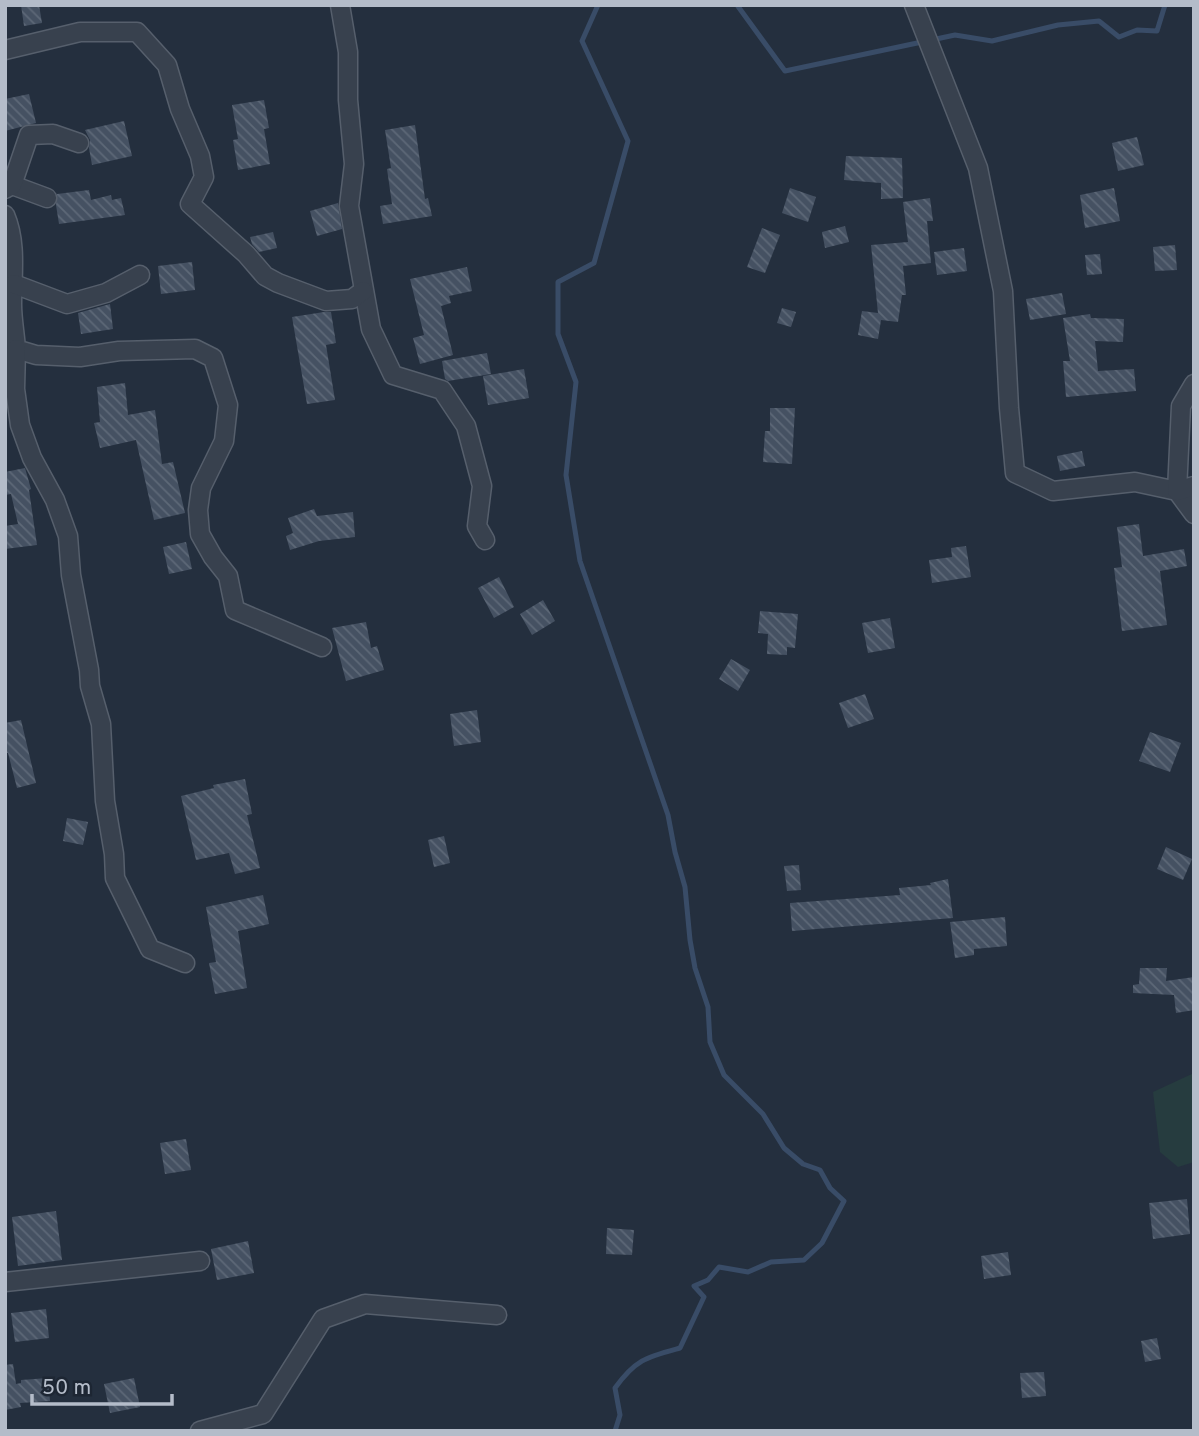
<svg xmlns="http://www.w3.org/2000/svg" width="1199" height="1436" viewBox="0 0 1199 1436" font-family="Overpass,sans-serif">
<defs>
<pattern id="building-back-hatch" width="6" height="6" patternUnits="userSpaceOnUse" patternTransform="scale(1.75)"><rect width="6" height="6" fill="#455162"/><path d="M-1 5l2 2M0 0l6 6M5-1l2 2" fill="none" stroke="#5d6877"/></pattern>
</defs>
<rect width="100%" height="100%" fill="#242f3e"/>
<!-- pitch -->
<path fill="#263c3f" d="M1194,1073V1162L1178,1167L1160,1152L1153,1092Z"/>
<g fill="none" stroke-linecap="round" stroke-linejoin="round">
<!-- stream -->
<g stroke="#394c67" stroke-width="5">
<path d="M598,5L582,41L628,141L594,263L558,282V334L576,382L566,475L580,561L668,815L675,852L685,887L690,940L695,968L708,1007L710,1042L724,1075L763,1114L784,1148L803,1164L820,1170L830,1188L844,1201L822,1243L804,1260L771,1262L748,1272L719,1267L708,1280L694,1286L704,1297L680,1348C647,1357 636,1359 615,1388L620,1415L615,1431"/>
<path d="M737,5L785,71L955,35L992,41L1058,25L1099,21L1119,37L1137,30L1157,31L1165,5"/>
</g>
</g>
<!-- building -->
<g fill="url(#building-back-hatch)">
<path d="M21,5H39L42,23L24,26Z"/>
<path d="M29,94L36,123L5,131V99Z"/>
<path d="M264,100L269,128L264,129L270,164L238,170L233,140L238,139L232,105Z"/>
<path d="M124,121L132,156L92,165L89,148L90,140L85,130Z"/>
<path d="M415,125L425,199L428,198L432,216L383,224L380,206L392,204L387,169L391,168L385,130Z"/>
<path d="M1137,137L1144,165L1118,171L1112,143Z"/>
<path d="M846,156L902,158L903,198L881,199V183L844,180Z"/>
<path d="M790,188L816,197L808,222L782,213Z"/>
<path d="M1114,188L1120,221L1085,228L1080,195Z"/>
<path d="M89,190L91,200L111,195L112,200L121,198L125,215L59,224L56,205L57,194Z"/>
<path d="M930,198L933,221H927L931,263L903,266L906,295H902L898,322L881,320L878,339L858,335L862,311L878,313L871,245L908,242L903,202Z"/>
<path d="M338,203L342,229L317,236L310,211Z"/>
<path d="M845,226L849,242L825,248L822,232Z"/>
<path d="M762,228L780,235L765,273L747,267Z"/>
<path d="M273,232L277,248L259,252L252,244L250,237Z"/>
<path d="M1175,245L1177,270L1155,271L1153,247Z"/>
<path d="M964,248L967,271L937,275L934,252Z"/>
<path d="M1100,254L1102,274L1087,275L1085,255Z"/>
<path d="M192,262L195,290L161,294L158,266Z"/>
<path d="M467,267L472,291L449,296L451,303L441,306L453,355L420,364L413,338L424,335L410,279Z"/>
<path d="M1062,293L1066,314L1030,320L1026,299Z"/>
<path d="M110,304L113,329L81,334L78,313Z"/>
<path d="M782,308L796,312L791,327L777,323Z"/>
<path d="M324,312H331L336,343L326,345L335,400L307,404L292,317Z"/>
<path d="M1090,314L1091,318L1124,319L1123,342L1095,341L1098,371L1134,369L1136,391L1066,397L1063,361H1070L1063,318Z"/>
<path d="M487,353L491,374L448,381L445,379L442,361Z"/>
<path d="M524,369L529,398L488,405L483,376Z"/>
<path d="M125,383L128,415L155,410L162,464L173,462L185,513L154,520L136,440L100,448L94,423L100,422L97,387Z"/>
<path d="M770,408H795L792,464L763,462L765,431H770Z"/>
<path d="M1082,451L1085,466L1060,471L1057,456Z"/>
<path d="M25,468L31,489L29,490L37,545L5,549V526L18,524L11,494L5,495V472Z"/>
<path d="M314,509L317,516L353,512L355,537L319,541L290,550L286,536L293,533L288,518Z"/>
<path d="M1139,524L1143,556L1184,549L1187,566L1160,571L1167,625L1122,631L1114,568L1122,567L1117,527Z"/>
<path d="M186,542L192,569L169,574L163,547Z"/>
<path d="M966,546L971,577L932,583L929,560L952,557L951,548Z"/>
<path d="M499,577L514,607L494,618L478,588Z"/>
<path d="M543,600L555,621L532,635L520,614Z"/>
<path d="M760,611L798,614L795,648L787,647V655L767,654L768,634L758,633Z"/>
<path d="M890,618L895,648L868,653L862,623Z"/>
<path d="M366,622L371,648L377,646L384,670L346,681L332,628Z"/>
<path d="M731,659L750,670L738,691L719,679Z"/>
<path d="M865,694L874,719L848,728L839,703Z"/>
<path d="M477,710L481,742L454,746L450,714Z"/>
<path d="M21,720L36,783L17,788L8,753H5V723Z"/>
<path d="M1150,732L1181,743L1170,772L1139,761Z"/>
<path d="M245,779L252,814L247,815L260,868L235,874L229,853L196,860L181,796L214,788L213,785Z"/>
<path d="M67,818L88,822L83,845L63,841Z"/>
<path d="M444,836L450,863L434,867L428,840Z"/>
<path d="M1166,847L1192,859L1183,880L1157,869Z"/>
<path d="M799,865L801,890L787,891L784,866Z"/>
<path d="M948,879L953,918L792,931L790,903L900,895L899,888L931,885L930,883Z"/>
<path d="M263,895L269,924L238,931L247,988L215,994L209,963L216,962L206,907Z"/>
<path d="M1005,917L1007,946L974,949V955L955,958L950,922Z"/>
<path d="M1140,968H1167L1166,981L1194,977V1010L1176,1013L1174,995L1133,993V985L1139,984Z"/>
<path d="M186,1139L191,1170L165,1174L160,1143Z"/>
<path d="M1187,1199L1190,1234L1153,1239L1149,1203Z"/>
<path d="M56,1211L62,1260L18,1266L12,1217Z"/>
<path d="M607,1228L634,1230L632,1255L606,1254Z"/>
<path d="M248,1241L254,1273L217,1280L211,1249Z"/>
<path d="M1008,1252L1011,1275L984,1279L981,1256Z"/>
<path d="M46,1309L49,1338L15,1342L11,1313Z"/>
<path d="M1157,1338L1161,1359L1145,1362L1141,1341Z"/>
<path d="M13,1364L16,1384L21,1383V1380L48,1378L50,1401L20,1403L21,1407L5,1410V1365Z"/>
<path d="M1044,1372L1046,1396L1022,1398L1020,1373Z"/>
<path d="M134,1378L140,1407L110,1413L104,1384Z"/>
</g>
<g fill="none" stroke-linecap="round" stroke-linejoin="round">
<!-- street casing -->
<g stroke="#565f6c" stroke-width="21">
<g id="street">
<path d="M340,5L348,52V100L354,164L349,206L371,329L393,375L442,390L466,426L482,486L477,526L485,540"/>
<path d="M914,5L978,168L1003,291L1009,408L1015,473L1053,491L1135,482L1177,491L1194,514"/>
<path d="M5,50L80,32H137L167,65L180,109L200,156L204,177L190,204L246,254L265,276L278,283L326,301L352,299L363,291"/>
<path d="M12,185L47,198"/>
<path d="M5,189L12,185L29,135L53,134L79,143"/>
<path d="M5,215C17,243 12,275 12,304C12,319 15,334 16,349L36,355L80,357L119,351L195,349L213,358L228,405L224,441L201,488L198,510L200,534L213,557L228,576L235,610L322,647"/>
<path d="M14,284L67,304L106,293L140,275"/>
<path d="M16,349L15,389L20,425L32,458L55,500L68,536L71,575L89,670L90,686L101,724L105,801L114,854L115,878L150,949L185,963"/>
<path d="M1194,384L1181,406L1177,491L1194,486"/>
<path d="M5,1282L200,1261"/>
<path d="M200,1431L263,1414L323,1319L365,1304L497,1315"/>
</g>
</g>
<!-- street -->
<use href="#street" stroke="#38414e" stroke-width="18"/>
</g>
<!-- border -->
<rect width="1199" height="1436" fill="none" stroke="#b4bcc9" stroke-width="14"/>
<!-- scale -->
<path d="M32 1394v10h140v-10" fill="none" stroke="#b4bcc9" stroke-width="3.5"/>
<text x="42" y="1394" font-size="21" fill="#b4bcc9" stroke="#1d2633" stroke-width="5" paint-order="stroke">50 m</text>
</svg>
